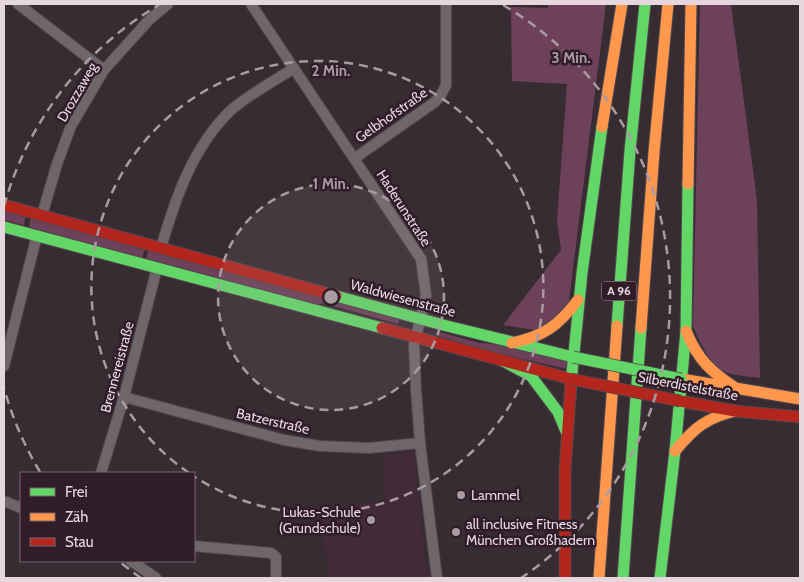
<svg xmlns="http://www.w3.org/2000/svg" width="804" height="582" viewBox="0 0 804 582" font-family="Cabin,sans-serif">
<rect width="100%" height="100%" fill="#372c32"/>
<!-- built -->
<path fill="#432a38" d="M413,452L427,578H329L320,508L386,501L383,455Z"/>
<!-- green -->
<g fill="#6d4159">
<path d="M548,4H606L568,309L535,330L503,325L561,250L557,220L567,84L512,81L511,7L548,8Z"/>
<path d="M700,4H731L757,200L760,378C747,376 727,376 717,367C706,357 699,340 693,326Z"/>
<path d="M4,209L26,215L24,225L4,220Z"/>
<path d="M31,216L145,247L142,259L29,227Z"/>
<path d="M149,248L400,317L398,324L323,303L313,305L146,259Z"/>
<path d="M439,332L480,343L505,345L568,360L567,369L493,352L438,336Z"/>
</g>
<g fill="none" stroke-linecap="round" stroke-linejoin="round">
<!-- street casing -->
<g stroke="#52474d" stroke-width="12">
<g id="street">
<path d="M18,4L104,70"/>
<path d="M251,4L421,259L426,295L414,345L416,389L420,443L437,578"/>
<path d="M355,158L435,102L441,95L446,85V4"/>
<path d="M42,215L57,164L71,126L104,70L149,20L168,4"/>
<path d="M161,248C175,199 193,147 230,111C249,94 273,82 294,68"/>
<path d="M4,366L37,235"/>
<path d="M124,397L284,440L320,446L369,448L420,443"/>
<path d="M101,473L124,397L157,268"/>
<path d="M4,501L21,508"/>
<path d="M194,546L271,553L276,557V578"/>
<path d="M131,561L156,578"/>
</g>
</g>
<!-- fast casing -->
<g stroke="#52474d" stroke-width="13">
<g id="fast">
<path d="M4,227L382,328"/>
<path d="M336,296L447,326L573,357"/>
<path d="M617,326L630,151L645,4"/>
<path d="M503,361L531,376L558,412L566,431"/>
<path d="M571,383L582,273L602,127"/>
<path d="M623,578L641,328"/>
<path d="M660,578L675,451L686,331L688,184"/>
</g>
</g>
<!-- slow casing -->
<g stroke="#52474d" stroke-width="13">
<g id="slow">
<path d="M602,127L622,4"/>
<path d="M688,184L691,4"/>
<path d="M641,328L654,152L668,4"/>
<path d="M686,331C698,360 711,372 737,389"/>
<path d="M512,343C544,336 558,326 578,300"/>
<path d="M681,379L800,399"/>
<path d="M675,451C694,428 706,418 735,411"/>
<path d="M599,578L617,326"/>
</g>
</g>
<!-- jam casing -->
<g stroke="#52474d" stroke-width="13">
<g id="jam">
<path d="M4,205L336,296"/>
<path d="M382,328L571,379"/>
<path d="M680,401L735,411L800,417"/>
<path d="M565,578V470L571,383"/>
</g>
</g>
<!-- street -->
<use href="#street" stroke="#6f666b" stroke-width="10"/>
<!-- fast -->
<use href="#fast" stroke="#63d668" stroke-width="11"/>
<!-- slow -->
<use href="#slow" stroke="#ff974d" stroke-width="11"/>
<!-- jam -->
<use href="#jam" stroke="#b3261e" stroke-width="11"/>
<!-- fast-bridge casing -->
<g stroke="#52474d" stroke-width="13" stroke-linecap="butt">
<path id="fast-bridge" d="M573,357L681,379"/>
</g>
<!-- jam-bridge casing -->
<g stroke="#52474d" stroke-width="13" stroke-linecap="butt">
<path id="jam-bridge" d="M571,379L680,401"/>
</g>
<!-- fast-bridge -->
<use href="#fast-bridge" stroke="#63d668" stroke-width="11"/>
<!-- jam-bridge -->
<use href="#jam-bridge" stroke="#b3261e" stroke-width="11"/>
</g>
<!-- distance rings -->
<circle cx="331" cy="297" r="113" fill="#a99ba2" fill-opacity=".12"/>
<g fill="none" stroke="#a99ba2" stroke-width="2.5" stroke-dasharray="9 6">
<circle cx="331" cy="297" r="113"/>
<path d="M189 473A226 226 0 1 1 195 477"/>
<path d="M141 578A339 339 0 0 1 120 562M40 472A339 339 0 0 1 4 388M4 206A339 339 0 0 1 159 5M503 5A339 339 0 0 1 521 578"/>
</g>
<!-- markers -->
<g fill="#a99ba2" stroke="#311d28" stroke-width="2">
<circle cx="461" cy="495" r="5"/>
<circle cx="371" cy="520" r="5"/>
<circle cx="456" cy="532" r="5"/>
</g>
<g text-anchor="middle" stroke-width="5" stroke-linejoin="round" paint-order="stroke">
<!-- shield labels -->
<rect fill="#311d28" stroke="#b09fa7" stroke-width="1" x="601.5" y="281.5" width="35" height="19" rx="4"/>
<g font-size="12" font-weight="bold" fill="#e6d7de">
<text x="619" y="295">A 96</text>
</g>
<!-- street labels -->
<g font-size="14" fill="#e6d7de" stroke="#311d28">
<text transform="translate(77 92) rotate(-60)" y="5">Drozzaweg</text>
<text transform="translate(391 115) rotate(-35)" y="5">Gelbhofstraße</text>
<text transform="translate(404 208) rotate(57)" y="5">Haderunstraße</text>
<text transform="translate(403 298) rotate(15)" y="5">Waldwiesenstraße</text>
<text transform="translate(117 367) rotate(-75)" y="5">Brennereistraße</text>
<text transform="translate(688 386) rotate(11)" y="5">Silberdistelstraße</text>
<text transform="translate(273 421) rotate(13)" y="5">Batzerstraße</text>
</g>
<!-- poi labels -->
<g font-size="14" fill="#e6d7de" stroke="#311d28" text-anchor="start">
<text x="471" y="500">Lammel</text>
<text x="361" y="517" text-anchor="end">Lukas-Schule<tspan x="361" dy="16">(Grundschule)</tspan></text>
<text x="466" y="529">all inclusive Fitness<tspan x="466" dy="16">München Großhadern</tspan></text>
</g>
</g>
<circle cx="331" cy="297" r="8" fill="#a99ba2" stroke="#311d28" stroke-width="2.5"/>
<g font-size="15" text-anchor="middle" font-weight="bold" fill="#a99ba2" stroke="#311d28" stroke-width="5" stroke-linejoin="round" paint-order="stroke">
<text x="571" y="63">3 Min.</text>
<text x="331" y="76">2 Min.</text>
<text x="331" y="189">1 Min.</text>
</g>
<!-- border -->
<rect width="804" height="582" fill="none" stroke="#e6d7de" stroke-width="10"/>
<!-- legend -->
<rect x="20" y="472" width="175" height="90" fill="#311d28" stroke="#796771"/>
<rect x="30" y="488" width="25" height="8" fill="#63d668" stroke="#796771"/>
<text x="65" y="497" font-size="15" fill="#e6d7de">Frei</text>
<rect x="30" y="513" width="25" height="8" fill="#ff974d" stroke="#796771"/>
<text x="65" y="522" font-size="15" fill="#e6d7de">Zäh</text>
<rect x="30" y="538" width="25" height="8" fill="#b3261e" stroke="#796771"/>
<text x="65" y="547" font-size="15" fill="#e6d7de">Stau</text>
</svg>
